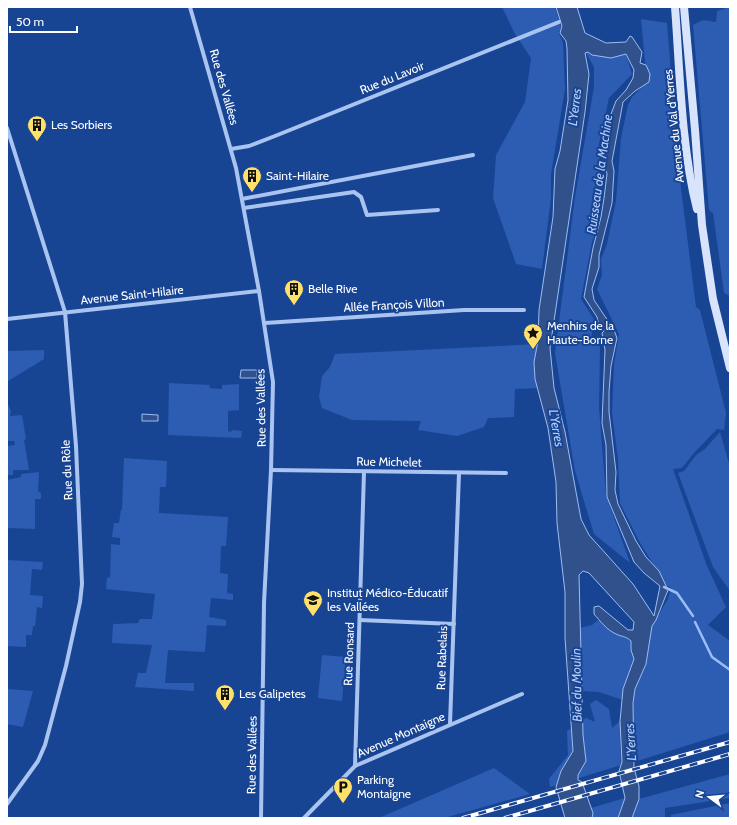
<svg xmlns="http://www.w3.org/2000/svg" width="737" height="825" viewBox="0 0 737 825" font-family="Cabin,sans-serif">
<rect width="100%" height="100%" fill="#184494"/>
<!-- green -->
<g fill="#2c5db3">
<path d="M502,7H555L561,27L559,33L563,43L565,89L551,174V198L542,269L516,264L493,198L496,155L525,102L531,58L515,34Z"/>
<path d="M730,7V296L724,293L713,213L709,210L693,25L703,20L716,22L717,11Z"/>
<path d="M641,19L667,23L679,173L696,307L700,310L726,413L724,430L717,429L694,453L682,468L673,469L707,566L726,607L708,625L730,641V732L634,762L633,703L635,689L646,664L652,626L668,599L671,588L666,585L639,541L620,503L618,459L612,413L614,364L619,334L597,289L602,275L601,259L607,244L616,201L621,138L628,105L632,97L647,82Z"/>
<path d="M625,51L632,74L609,98L599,144L602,198L599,220L592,242L581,299L595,321L591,337L600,347L599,408L606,495L630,563L594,534L575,471L555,353L575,197L594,87V67L586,53Z"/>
<path d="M538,344L534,362L538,388L515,389L514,417L488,418L484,427L457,436L418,430L421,421L352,420L322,408L319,397L322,376L330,367L335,354Z"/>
<path d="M44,350V359L8,381L7,384V351Z"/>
<path d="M169,383L210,385L209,388L222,389V385L239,384V410L228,411V431L231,432L232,430L242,431L241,438L168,435Z"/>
<path d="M7,402L11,411L10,416L22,415L26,439L24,440L29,470H13V475H7V446L15,445L14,441H7Z"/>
<path d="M720,432L730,467V591L713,567L678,473L684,471L696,455L705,449Z"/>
<path d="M124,458L167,461L166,487H160L159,513L228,517L226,546H221L220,573L228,574L227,593L233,594V600L211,598L209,617L226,620V626L207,625L205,652L168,650L165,683H194V691L135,687L138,673H146L152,645L112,643L113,624L138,623L140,619H152L155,594L106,589L107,578L110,577L111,544L120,545V538L112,537L114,523H119L121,510H122Z"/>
<path d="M39,472L38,491L41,493V499H35V529L7,528V480L21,477V474Z"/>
<path d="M7,560L43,562L42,570L32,569L30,595L43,596L42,608L37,607L35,626H33L32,635H26V647L7,646Z"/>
<path d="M598,620L616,634L625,636L631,641V650L634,659L623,689V700L599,692L582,691L580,628L592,625Z"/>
<path d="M322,655L346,657L342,701L318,698Z"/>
<path d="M7,689L33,691L23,727L7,724Z"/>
<path d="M596,700L609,709L612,728L620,721L621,765L550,787L549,779L568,755L567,731L586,718L595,722L590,704Z"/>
<path d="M494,768L530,794L444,818H379Z"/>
<path d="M730,774V798L665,808V818H632L639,799Z"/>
<path d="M625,798L618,818H587L585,815L591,808Z"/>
<path d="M730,803V818H671V815Z"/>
</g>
<!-- water -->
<g fill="#31518d" stroke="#9cbdf3" fill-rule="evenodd">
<path d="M556,7H577L585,33L606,43L626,42L630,36L632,37L642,52L640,63L646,65L650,74L649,82L635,91L623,102L612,161L614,171L612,203L599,255V267L592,289L594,300L614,330L617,338L611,366L609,392V412L616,472L615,490L618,504L636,541L646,557L659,571L668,590L656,620L652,626L646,664L635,689L633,703L634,768L639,786V799L632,818H618L625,798L619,771L622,762L620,721L623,689L634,659L631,650V641C626,636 622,637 616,634C607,630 600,621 594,614V607L599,606L628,630H633L634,622L589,573L583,571L579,575L583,735L586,761L578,775V780L582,782L593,813L592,818H565L556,787L561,771L573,751L565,638V592L557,523L556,482L548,428L535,379L534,362L538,341L539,310L553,217L555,169L560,151L568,100L567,48L566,41L560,33L562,26ZM588,52L592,55L611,58L626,54L634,70L633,78L626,90L616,101L611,114L604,159L607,174L604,198L601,217L593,248L584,297L597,317L599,326L602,327L604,331L602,333L605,350L602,423L606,445L607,497L634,562L644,573L660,586L654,616L633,584L589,535L581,519L565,432L554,388L550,348L585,112L589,74L585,53Z"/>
<path d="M241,370H257V378H240Z"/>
<path d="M142,414L158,415V421H142Z"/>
</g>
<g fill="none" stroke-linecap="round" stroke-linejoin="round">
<!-- stream -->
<g stroke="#9cbdf3" stroke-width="2.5">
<path d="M664,587L677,593L693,616"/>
<path d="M695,622L712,657L730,670"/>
</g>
<!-- street -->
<g stroke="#a9c4f0" stroke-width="4">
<path d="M190,7L236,168L259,291L273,382L271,470L264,603L261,818"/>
<path d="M7,128L65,312L76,446L82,584L80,602L66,666L45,745L38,761L7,804"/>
<path d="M231,149L249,146L275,136L559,22"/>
<path d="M242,199L473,155"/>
<path d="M244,208L354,192L361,197L367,215L438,210"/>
<path d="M7,319L259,291"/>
<path d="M265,323L464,310H524"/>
<path d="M271,470L506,473"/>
<path d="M360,620L454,624"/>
<path d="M450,724L459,473"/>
<path d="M355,766L364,472"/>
<path d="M304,818L355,766L522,694"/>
</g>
<!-- secondary -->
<g stroke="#d7e4fb" stroke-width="8">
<path d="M675,7C680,72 681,146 697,209"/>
<path d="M684,7L695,130L702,225L713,299L730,368"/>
</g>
<!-- rail casing -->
<g stroke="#fff" stroke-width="4">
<g id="rail">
<path d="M463,818L730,742"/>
<path d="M505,818L730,754"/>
</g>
</g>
<!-- rail -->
<use href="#rail" stroke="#184494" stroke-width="2.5" stroke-dasharray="8" stroke-linecap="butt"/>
</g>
<!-- icons -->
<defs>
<g id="building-pin" transform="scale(1)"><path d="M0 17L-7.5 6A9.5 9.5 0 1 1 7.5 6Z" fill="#ffe068" stroke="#184494"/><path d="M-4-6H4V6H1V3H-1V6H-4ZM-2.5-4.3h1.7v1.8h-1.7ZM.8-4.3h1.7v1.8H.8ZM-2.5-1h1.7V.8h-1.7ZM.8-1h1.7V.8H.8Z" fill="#111"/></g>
<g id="sight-pin" transform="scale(1)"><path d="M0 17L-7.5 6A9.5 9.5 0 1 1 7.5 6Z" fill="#ffe068" stroke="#184494"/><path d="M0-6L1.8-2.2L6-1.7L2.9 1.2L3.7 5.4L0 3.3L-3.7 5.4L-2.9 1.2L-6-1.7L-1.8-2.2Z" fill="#111"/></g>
<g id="university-pin" transform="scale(1)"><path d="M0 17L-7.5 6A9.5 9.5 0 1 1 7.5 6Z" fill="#ffe068" stroke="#184494"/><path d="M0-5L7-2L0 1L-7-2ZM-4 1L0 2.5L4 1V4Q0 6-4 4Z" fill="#111"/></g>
<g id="parking-pin" transform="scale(1)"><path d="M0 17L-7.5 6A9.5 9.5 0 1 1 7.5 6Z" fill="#ffe068" stroke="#184494"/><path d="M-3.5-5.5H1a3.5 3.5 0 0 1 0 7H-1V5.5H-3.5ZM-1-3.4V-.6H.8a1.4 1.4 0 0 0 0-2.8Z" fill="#111"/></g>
</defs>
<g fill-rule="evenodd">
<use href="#building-pin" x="37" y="125"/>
<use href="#building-pin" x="252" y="176"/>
<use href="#building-pin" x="294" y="289"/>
<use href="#sight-pin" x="533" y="333"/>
<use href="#university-pin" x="313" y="600"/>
<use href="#building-pin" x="225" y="694"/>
<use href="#parking-pin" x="343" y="787"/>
</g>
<g text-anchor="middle" stroke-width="4" stroke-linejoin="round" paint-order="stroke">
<!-- street labels -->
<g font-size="12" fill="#fff" stroke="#184494">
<text transform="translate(392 78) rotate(-22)" y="4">Rue du Lavoir</text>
<text transform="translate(224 87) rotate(74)" y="4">Rue des Vallées</text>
<text transform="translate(674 126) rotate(-96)" y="4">Avenue du Val d'Yerres</text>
<text transform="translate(132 295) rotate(-6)" y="4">Avenue Saint-Hilaire</text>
<text transform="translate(394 305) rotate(-3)" y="4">Allée François Villon</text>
<text transform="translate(261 408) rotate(-91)" y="4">Rue des Vallées</text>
<text transform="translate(389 462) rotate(1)" y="4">Rue Michelet</text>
<text transform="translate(67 470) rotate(-93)" y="4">Rue du Rôle</text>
<text transform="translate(349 654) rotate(-88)" y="4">Rue Ronsard</text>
<text transform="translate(442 658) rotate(-88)" y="4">Rue Rabelais</text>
<text transform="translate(401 735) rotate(-24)" y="4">Avenue Montaigne</text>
<text transform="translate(252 755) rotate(-89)" y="4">Rue des Vallées</text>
</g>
<!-- poi labels -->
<g font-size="12" fill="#fff" stroke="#184494" text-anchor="start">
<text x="51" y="129">Les Sorbiers</text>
<text x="266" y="180">Saint-Hilaire</text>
<text x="308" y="293">Belle Rive</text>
<text x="547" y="330">Menhirs de la<tspan x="547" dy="14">Haute-Borne</tspan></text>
<text x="327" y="597">Institut Médico-Éducatif<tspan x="327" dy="14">les Vallées</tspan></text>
<text x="239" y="698">Les Galipetes</text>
<text x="357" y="784">Parking<tspan x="357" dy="14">Montaigne</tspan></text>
</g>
<!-- water labels -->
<g font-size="13" font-style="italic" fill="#b5cef7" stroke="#184494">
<text transform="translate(574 107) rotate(-83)" y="5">L'Yerres</text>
<text transform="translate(599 174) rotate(-82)" y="5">Ruisseau de la Machine</text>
<text transform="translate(557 428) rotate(80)" y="5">L'Yerres</text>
<text transform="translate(576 685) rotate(-91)" y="5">Bief du Moulin</text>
<text transform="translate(630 742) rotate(-94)" y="5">L'Yerres</text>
</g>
</g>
<!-- border -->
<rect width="737" height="825" fill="none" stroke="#ffffff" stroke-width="16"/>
<!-- north arrow -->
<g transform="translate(709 797) rotate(286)" stroke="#184494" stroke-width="3" paint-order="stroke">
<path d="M0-3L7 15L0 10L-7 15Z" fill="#ffffff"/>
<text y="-6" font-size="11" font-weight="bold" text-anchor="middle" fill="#ffffff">N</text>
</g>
<!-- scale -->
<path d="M10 26v6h67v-6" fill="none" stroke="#ffffff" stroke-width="2"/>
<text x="16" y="26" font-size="12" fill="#ffffff" stroke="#184494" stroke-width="3" paint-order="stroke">50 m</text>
</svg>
